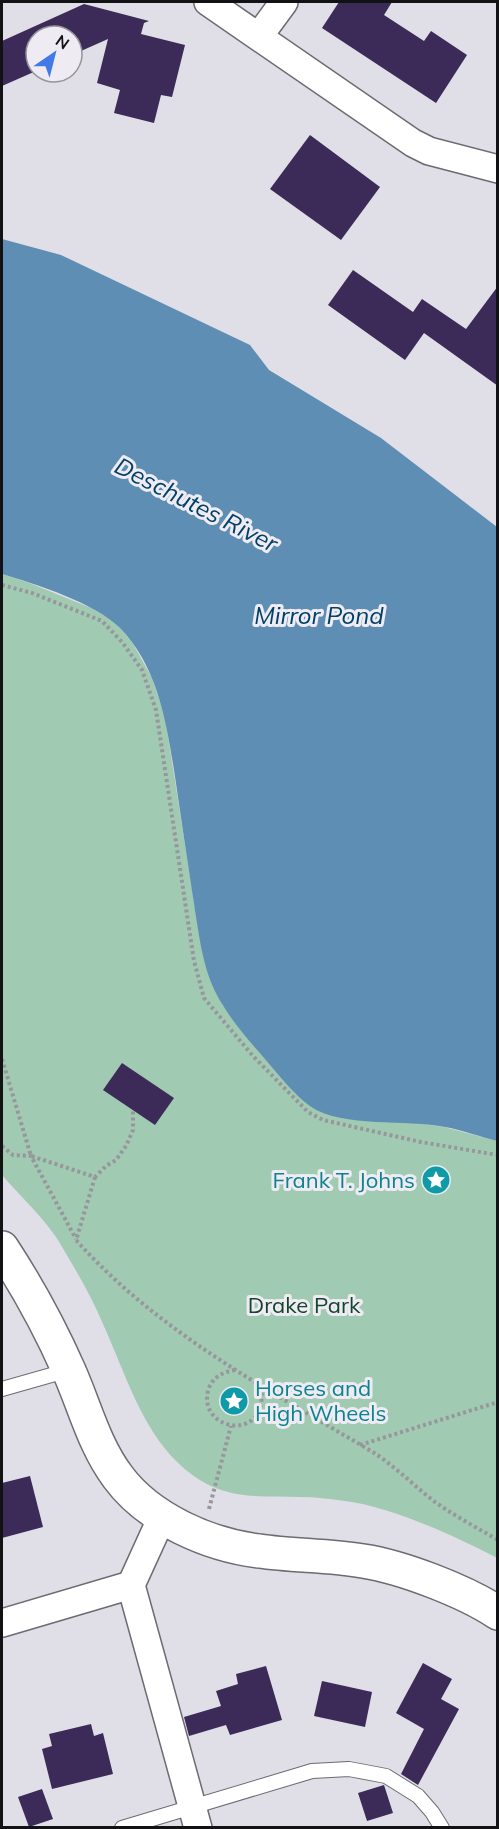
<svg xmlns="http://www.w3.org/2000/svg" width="499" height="1829" viewBox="0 0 499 1829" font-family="Mulish,sans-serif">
<rect width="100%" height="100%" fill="#e0dee6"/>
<!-- green -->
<path fill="#a1cab2" d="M2,574L27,582L91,608L107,617L120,628L132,642L152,678L165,717L199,934L210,980L223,1006L251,1043L294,1092L312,1108L444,1127L497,1141V1558C455,1536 392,1507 345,1501C330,1499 315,1497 300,1497C270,1496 239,1499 211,1486C148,1455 130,1383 103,1324C91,1295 74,1267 58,1240C43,1217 20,1196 2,1175Z"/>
<!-- water -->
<path fill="#5e8eb4" d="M2,239L61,255L250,345L269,370L381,438L497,527V1141C480,1137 463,1130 445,1127C407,1119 343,1128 311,1107C293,1094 279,1075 264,1058C244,1035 221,1009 210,980C200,952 197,921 192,891C186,851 180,811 174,770C166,720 157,666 120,628C95,603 36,584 2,574Z"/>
<!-- building -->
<g fill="#3c2b58">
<path d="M339,2H392L384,15L424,41L431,31L467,55L436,103L322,28Z"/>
<path d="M84,4L149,21L144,23L141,34L185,45L172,97L161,95L154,123L114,113L120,90L97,83L108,39L72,55V36H36V71L2,86V41Z"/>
<path d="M310,135L380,187L341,240L270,189Z"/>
<path d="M353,270L413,312L422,299L466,329L498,286V386L424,333L405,360L328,305Z"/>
<path d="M122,1063L174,1098L155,1125L103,1090Z"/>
<path d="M30,1476L43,1527L2,1538V1483Z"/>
<path d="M423,1663L452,1679L441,1699L459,1709L418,1785L401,1774L424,1729L396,1713Z"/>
<path d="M266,1666L282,1720L230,1735L226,1725L189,1736L184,1717L221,1706L216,1691L238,1684L236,1674Z"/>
<path d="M322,1681L372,1692L365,1727L314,1716Z"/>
<path d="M91,1724L94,1736L103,1733L113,1774L52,1789L42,1749L52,1746L49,1734Z"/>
<path d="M384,1785L393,1813L367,1821L358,1793Z"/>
<path d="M42,1789L53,1819L29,1827L18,1797Z"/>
</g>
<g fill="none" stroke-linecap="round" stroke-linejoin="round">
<!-- lane casing -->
<g stroke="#6d6b72" stroke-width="16">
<g id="lane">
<path d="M2,1389L69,1370"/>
<path d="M122,1828L312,1771L349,1769L386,1776L418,1796L432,1812L442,1828"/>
</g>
</g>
<!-- street casing -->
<g stroke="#6d6b72" stroke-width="30">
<g id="street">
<path d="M208,2L413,143L429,151L498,169"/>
<path d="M259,36L284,2"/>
<path d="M162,1517L131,1585L198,1828"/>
<path d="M2,1623L131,1585"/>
</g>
</g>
<!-- secondary casing -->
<g stroke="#6d6b72" stroke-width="36">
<path id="secondary" d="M2,1248C27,1286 50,1328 69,1371C85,1407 94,1445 118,1477C149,1519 209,1545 259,1551C294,1556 329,1555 363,1561C402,1567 465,1591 498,1613"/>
</g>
<!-- path -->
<g stroke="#97969c" stroke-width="4" stroke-dasharray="3 3" stroke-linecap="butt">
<path d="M2,585L32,593L102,621L122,642L142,670L156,710L194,961L204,998L253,1056L308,1112L323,1120L421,1142L498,1155"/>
<path d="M2,1059L31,1156L95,1177L106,1166L116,1160L126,1146L133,1130V1111"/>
<path d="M2,1146L13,1155L31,1156L76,1239"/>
<path d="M95,1177L76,1240C158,1332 267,1389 371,1451C394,1465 414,1486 435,1502C455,1516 477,1528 498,1540"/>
<path d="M235,1370C223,1372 213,1377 209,1388C194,1430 270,1446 261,1386"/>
<path d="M360,1445L498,1402"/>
<path d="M209,1509L231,1426"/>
</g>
<!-- lane -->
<use href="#lane" stroke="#fff" stroke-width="14"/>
<!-- street -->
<use href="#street" stroke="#fff" stroke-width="27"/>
<!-- secondary -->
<use href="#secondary" stroke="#fff" stroke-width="33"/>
</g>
<!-- icons -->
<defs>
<g id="sight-disc" transform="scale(1.5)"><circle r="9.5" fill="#0f9aa8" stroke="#eeebf3"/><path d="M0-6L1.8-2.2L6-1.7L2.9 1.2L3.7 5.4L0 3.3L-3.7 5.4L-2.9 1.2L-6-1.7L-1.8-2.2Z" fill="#fff"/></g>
</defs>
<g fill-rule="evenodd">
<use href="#sight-disc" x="436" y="1180"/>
<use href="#sight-disc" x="234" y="1401"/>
</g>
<g text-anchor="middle" stroke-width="6" stroke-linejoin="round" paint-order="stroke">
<!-- culture labels -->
<g font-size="22" fill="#0d838f" stroke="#eeebf3" text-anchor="end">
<text x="415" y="1188">Frank T. Johns</text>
<text x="255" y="1396" text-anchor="start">Horses and<tspan x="255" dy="25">High Wheels</tspan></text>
</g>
<!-- park labels -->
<g font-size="22" fill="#14442d" stroke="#eeebf3">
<text x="304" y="1313">Drake Park</text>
</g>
<!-- water labels -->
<g font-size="24" font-style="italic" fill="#024167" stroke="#eeebf3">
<text transform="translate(196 505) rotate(27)" y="8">Deschutes River</text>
<text x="319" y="624">Mirror Pond</text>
</g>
</g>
<!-- border -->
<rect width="499" height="1829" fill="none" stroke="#121114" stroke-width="6"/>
<!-- north arrow -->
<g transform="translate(54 54) rotate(35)"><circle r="28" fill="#eeebf3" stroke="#96949a" stroke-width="1.5"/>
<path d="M0-4.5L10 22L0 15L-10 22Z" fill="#4279e9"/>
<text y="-9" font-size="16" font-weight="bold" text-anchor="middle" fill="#121114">N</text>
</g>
</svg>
